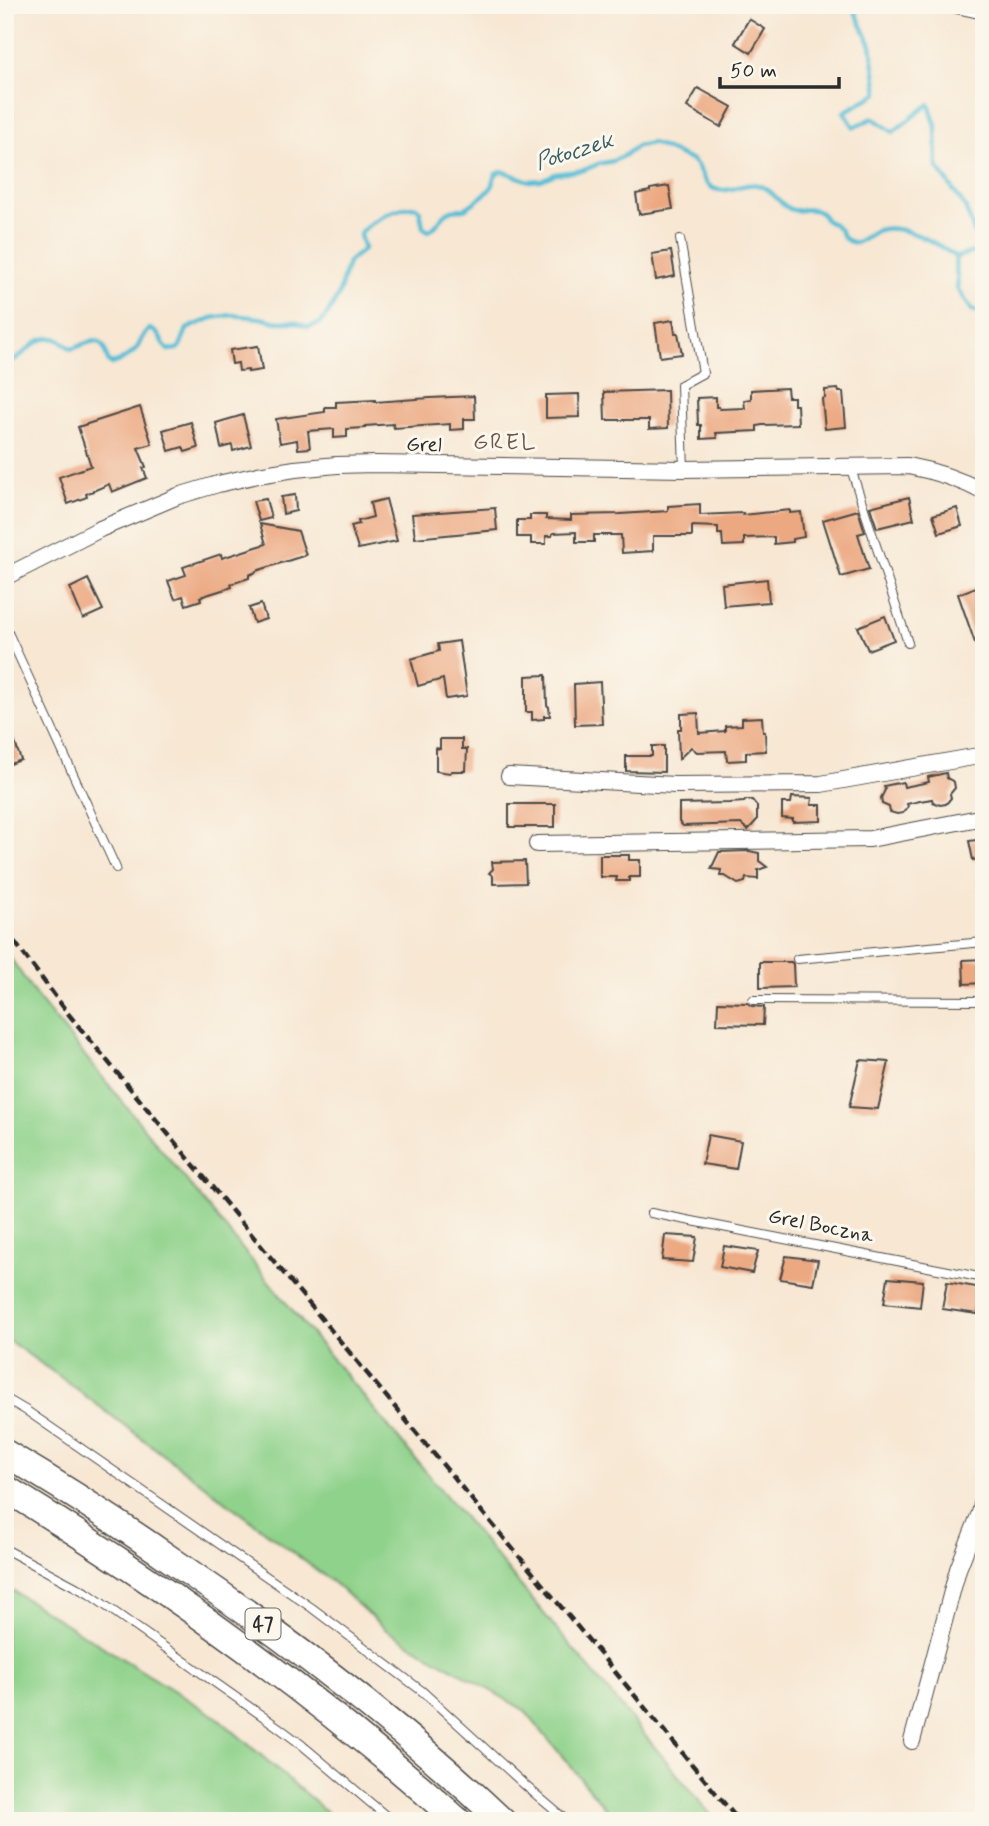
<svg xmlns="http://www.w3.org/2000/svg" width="989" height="1826" viewBox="0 0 989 1826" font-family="Mynerve,sans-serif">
<rect width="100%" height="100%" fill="#fbf7ec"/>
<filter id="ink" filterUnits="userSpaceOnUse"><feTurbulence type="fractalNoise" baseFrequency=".0143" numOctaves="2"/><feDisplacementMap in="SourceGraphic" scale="14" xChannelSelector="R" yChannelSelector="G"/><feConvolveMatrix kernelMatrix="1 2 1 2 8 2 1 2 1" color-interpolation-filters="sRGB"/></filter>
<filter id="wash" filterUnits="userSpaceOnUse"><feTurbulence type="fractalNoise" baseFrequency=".00686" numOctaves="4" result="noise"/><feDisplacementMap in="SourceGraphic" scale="28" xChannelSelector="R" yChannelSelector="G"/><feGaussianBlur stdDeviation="1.57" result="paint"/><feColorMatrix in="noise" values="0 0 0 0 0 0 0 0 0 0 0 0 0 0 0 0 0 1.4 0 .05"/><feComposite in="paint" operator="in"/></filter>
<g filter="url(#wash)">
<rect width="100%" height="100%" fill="#f7e7d3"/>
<!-- green -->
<g fill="#8fd28b" stroke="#5d7e5b" stroke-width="2">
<path d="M5,950L37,997L319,1343L716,1821H616L524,1710L386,1630L335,1584L63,1379L5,1338Z"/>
<path d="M5,1586L218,1718L337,1821H5Z"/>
</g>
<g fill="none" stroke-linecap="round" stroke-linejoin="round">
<!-- stream -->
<g stroke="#57bed5" stroke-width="4.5">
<path d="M852,5L871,45L878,93L844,112L854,127L873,118L893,132L929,104L936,126L937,166L965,207L981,250L956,257"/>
<path d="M956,257C953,272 960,274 957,288L972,310L984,312"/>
<path d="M5,363C24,361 35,332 57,339C62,341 67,346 71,349C81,347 96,335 103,346C106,351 106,358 109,363L112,364C121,361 131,356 137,348C142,341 142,334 150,329C161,333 160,342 168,350L177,349L180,346L187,329L191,327L212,318L232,315L260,318L277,322H295L308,327L319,324L327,315L338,296L348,262L364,249L360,235L361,232C374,219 398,206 416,207L420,211L423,227L428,231C439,227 439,217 448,212C454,208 458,210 464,209C469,207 488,192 491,188C494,185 494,182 494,178L496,174L502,171L529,181L541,180L555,174L584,170L598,164L613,161L625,155L637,146L652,143L693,161C701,168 702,182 711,187C726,197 742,181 758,185C774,189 781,208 793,210C802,212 810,206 819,212C824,215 823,216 826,220C834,227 828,219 836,226C845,233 838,238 854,243C863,241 869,233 878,230C902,223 937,243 956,257"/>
</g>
</g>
<g id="blocks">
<!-- building -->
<g fill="#eca881">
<path d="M749,19L765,29L751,53L735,43Z"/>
<path d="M698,88L732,107L721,127L687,107Z"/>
<path d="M669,186L673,209L639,214L636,194L650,191V189Z"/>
<path d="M671,251L675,276L656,280L652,254Z"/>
<path d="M673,320L675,333H678L682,354L660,357L655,323Z"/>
<path d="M258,346L262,370L248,372V370L239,371L238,363L232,364L230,350Z"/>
<path d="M787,388L788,397H794V405H797L798,424L762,425L757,426V431L716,433L717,438L701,439V425H698L697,398L716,397V407H719L720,409L745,408L744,400L751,399V390Z"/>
<path d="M838,389L839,392H843L846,427L825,429L822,399L825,398V390Z"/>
<path d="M667,390L668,428L649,429V420H605L604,392Z"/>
<path d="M579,394L580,417L546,418V395Z"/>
<path d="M474,396L475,419H464V429L450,430V424L394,428L393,424L365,426V428L347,429V437L334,438V429L308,431L310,448L298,449L297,440L280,443L276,419L325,412V407H336V402L375,400V402L430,398Z"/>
<path d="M140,407L152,444L138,448L146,467L143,468L147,478L112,492L109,484L86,494L87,497L68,504L59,477L91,466L78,427Z"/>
<path d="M243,415L251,446L233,451L232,445L221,448L216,423Z"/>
<path d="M191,422L198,448L185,452L183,447L169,451L163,430Z"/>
<path d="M295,495L296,511L283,514L281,497Z"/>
<path d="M909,497L914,519L877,528L870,507Z"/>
<path d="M266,499L271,518L259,521L253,501Z"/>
<path d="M386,499L397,541L358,549L351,526L359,524L358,521L373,517L370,503Z"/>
<path d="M700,504V515L743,513V515L790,510V513L801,512L804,537L793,539V542L774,544V537L744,538V545L723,546L722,534H718V527L692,526V536H653V551L622,553L621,535H594V542H576V532L553,533L552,536H546V544H531V537H517V520H530V515H546V519L571,520V515L620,514L668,511V506Z"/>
<path d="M495,508L497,530L415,538L412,514Z"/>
<path d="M957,508L962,526L939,533L933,515Z"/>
<path d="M858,510L865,532L858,534L869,569L841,577L823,520Z"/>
<path d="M260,524L298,531L306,555L256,571V572L249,575V578L231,584L232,587L200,597L201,600L186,605L183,596L175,599L168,581L186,575L183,567L221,554L222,558L266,544Z"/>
<path d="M88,579L103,610L83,619L70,588Z"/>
<path d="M767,579L769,602L724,606L722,584Z"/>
<path d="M984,584V663H982L958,594Z"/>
<path d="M261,604L266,619L254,623L249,608Z"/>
<path d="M885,616L894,640L868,650L858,627Z"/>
<path d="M459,641L467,696L446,699L443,679L418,686L411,659L439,651L438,644Z"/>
<path d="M546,675L547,705L549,707L550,716H544V719L532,720V712H526V676Z"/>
<path d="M600,682L602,724L575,725L574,684Z"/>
<path d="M698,713L699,733L725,731V726L742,725V718L762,717L763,732H765L766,751L746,752V760L727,761L726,751L697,752L691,747L679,759L678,729H681V714Z"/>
<path d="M7,720L21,760L5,766V721Z"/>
<path d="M440,739H462V749H467L466,771H452L450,773L436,771V748L440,749Z"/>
<path d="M652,746H664V772L626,771V756H652Z"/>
<path d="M946,773L947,778L954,782L955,788L950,794L951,798L946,804L940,805L933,802L932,799L920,801L907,804L908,807L903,813L897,814L890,812L889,807L882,804L881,798L885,790L884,786L903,782L904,787L929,782L928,777Z"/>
<path d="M792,797L812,798L811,805H821V821L793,822V819L782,818V803H791Z"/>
<path d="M746,800H752L757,806V820L748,830L741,824L683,826L679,822V804L729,803L744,802Z"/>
<rect x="509" y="804" width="46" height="23"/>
<path d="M984,839V858L973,860L969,841Z"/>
<path d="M749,851L759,853V861L767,867L758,870V879L746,878L745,882L738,884L725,876H720L721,870L711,869L719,852Z"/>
<path d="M600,855H629V860H640V877H629V881H616L617,877H600Z"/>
<path d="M525,861L526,883L493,884V876L489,873L493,869L492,862Z"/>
<path d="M984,959V983L964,984L963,960Z"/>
<path d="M760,962H791L793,964L794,987L760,988Z"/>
<path d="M718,1002L747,1003L752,1006L764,1007L763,1025L717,1024Z"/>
<path d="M860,1060L889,1062L878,1109L849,1107Z"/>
<path d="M708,1135L741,1141L736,1169L702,1164Z"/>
<path d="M665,1235L697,1237L693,1262L662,1260Z"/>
<path d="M724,1246L758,1251L752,1273L720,1267Z"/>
<path d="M786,1256L818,1260L813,1284L780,1279Z"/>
<path d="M888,1278L923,1281L920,1307L884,1303Z"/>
<path d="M947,1282L982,1288L978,1314L942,1309Z"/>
</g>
</g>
</g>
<g filter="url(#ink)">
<use href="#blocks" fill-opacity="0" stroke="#4a4744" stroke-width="2"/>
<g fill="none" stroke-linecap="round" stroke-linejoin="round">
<!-- service casing -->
<g stroke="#4a4744" stroke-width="10">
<g id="service">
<path d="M680,239L703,373L681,385L684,469"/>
<path d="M850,466L908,643"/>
<path d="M5,626L116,868"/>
<path d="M797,959L984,942"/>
<path d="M753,1000L984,1001"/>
<path d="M651,1213L984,1278"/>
<path d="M5,1398L27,1411L312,1608L422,1691L527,1787L567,1821"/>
<path d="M5,1549L89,1594L278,1727L302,1745L392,1821"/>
</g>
</g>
<!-- minor casing -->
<g stroke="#4a4744" stroke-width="18">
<g id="minor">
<path d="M957,5L984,11"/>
<path d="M5,577L100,529L178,496L218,484L258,475L295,469L337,465L375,464L684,469L908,466C935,471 959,479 984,492"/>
<path d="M509,776L675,785L821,784L984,755"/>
<path d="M537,844L870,839L984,817"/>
<path d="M912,1741L958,1569L980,1513L984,1497"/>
</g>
</g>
<!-- primary casing -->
<g stroke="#4a4744" stroke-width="29">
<g id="primary">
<path d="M5,1453C65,1488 123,1526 180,1566C293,1643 403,1727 502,1821"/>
<path d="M5,1488C165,1586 318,1695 458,1821"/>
</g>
</g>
<!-- service -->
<use href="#service" stroke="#fff" stroke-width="8"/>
<!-- minor -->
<use href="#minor" stroke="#fff" stroke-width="16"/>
<!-- primary -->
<use href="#primary" stroke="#fff" stroke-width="26"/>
<!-- rail -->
<path stroke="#2b2b2b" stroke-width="4.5" stroke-dasharray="10 5" stroke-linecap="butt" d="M5,929L70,1016L739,1821"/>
</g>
</g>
<g text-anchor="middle" stroke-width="6" stroke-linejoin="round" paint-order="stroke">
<!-- shield labels -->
<rect fill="#fbf7ec" stroke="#696865" stroke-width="2" x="245.5" y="1608.5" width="35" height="31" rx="5"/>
<g font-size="19" font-weight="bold" fill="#2b2b2b">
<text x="263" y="1631">47</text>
</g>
<!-- street labels -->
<g font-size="21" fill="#2b2b2b" stroke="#fbf7ec">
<text transform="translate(424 444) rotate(1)" y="7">Grel</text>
<text transform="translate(821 1225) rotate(11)" y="7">Grel Boczna</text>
</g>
<!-- water labels -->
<g font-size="23" font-style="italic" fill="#3a5e66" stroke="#fbf7ec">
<text transform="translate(574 150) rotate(-17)" y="8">Potoczek</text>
</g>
<!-- neighbourhood labels -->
<g font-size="23" letter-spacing="2" fill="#6f5749" stroke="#fbf7ec">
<text x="505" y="449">GREL</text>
</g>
</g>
<!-- margin -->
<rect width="989" height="1826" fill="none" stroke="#fbf7ec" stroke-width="28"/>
<!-- scale -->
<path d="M720 77v10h119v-10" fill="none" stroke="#2b2b2b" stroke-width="3.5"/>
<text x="730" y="77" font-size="21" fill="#2b2b2b" stroke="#fbf7ec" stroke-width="5" paint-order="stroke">50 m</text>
</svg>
